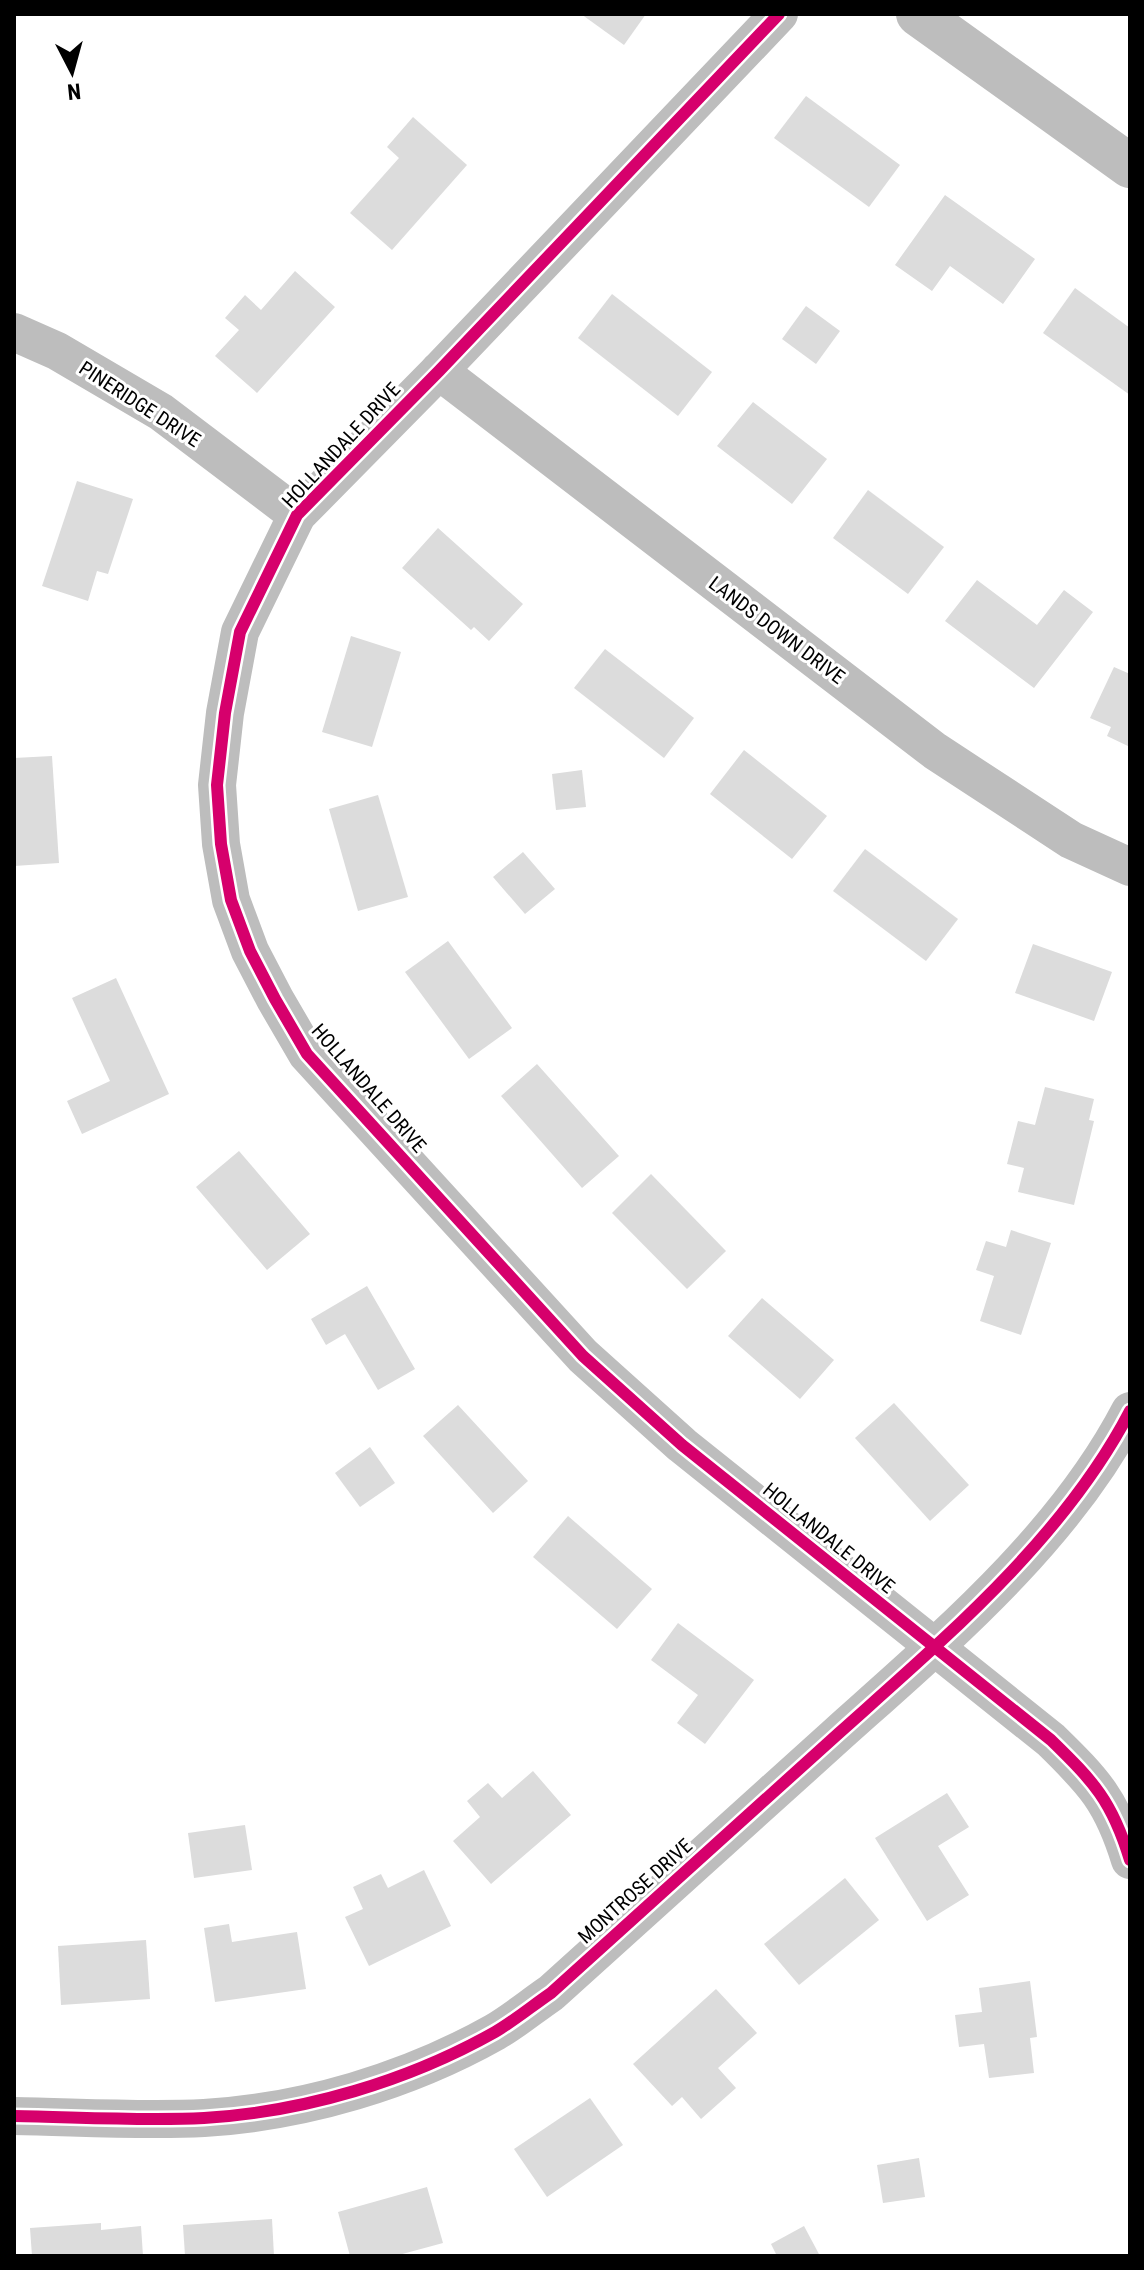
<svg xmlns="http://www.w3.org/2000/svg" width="1144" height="2270" viewBox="0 0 1144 2270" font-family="'Roboto Condensed',sans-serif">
<rect width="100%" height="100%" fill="#fff"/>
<!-- building -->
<g fill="#dcdcdc">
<path d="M581,14H646L624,45Z"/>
<path d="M806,96L900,165L869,207L774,138Z"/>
<path d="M413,117L467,165L392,250L350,213L399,158L387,147Z"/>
<path d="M945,195L1035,259L1003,304L950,266L932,291L895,265Z"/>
<path d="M295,271L335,307L257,393L215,356L239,330L225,318L245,295L261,310Z"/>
<path d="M1075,288L1130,328V395L1043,333Z"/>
<path d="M612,294L712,372L678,416L578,338Z"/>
<path d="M806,306L840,331L816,364L782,339Z"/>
<path d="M753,402L827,459L792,504L717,446Z"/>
<path d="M77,481L133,499L108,574L97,571L88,601L42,586Z"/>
<path d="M868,490L944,547L908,594L833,538Z"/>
<path d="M438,528L523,604L489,641L474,627L471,630L402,568Z"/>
<path d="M977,580L1037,625L1064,590L1093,612L1034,688L945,621Z"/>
<path d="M351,636L401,652L372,747L322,732Z"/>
<path d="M605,649L694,718L664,758L574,688Z"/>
<path d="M1114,667L1130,674V747L1107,736L1111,727L1090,718Z"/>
<path d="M744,750L827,816L792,859L710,794Z"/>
<path d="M52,756L59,863L14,866V758Z"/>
<path d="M582,770L586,807L556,810L552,774Z"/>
<path d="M378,795L408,897L358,911L329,809Z"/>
<path d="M865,849L958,919L926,961L833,891Z"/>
<path d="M523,852L555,889L525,914L493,877Z"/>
<path d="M448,941L512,1028L469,1059L405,972Z"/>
<path d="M1033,944L1112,972L1094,1021L1015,993Z"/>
<path d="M116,978L169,1094L82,1134L67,1101L110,1081L72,998Z"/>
<path d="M537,1064L619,1156L582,1188L501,1096Z"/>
<path d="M1045,1087L1094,1099L1089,1120L1094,1121L1074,1205L1018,1192L1024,1168L1007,1164L1018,1121L1035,1125Z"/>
<path d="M239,1151L310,1234L267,1270L196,1187Z"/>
<path d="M651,1174L726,1251L687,1289L612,1213Z"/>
<path d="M1011,1230L1051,1243L1021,1335L980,1321L994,1276L976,1270L986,1241L1006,1247Z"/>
<path d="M367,1286L415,1369L378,1390L345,1334L326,1345L311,1319Z"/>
<path d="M762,1298L834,1360L800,1399L728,1336Z"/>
<path d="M894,1403L969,1485L930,1521L855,1438Z"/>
<path d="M458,1405L528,1481L493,1513L423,1436Z"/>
<path d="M370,1447L395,1483L360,1507L335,1473Z"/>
<path d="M568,1516L652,1589L617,1629L533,1557Z"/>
<path d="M678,1623L754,1680L705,1744L677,1723L698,1695L651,1660Z"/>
<path d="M533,1771L571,1815L491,1884L453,1841L480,1817L467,1801L488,1783L502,1798Z"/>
<path d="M947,1793L969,1827L938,1846L969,1895L927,1921L875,1838Z"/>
<path d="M245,1825L252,1870L194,1878L188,1833Z"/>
<path d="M424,1870L451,1926L369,1966L345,1917L363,1909L353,1887L381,1874L388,1888Z"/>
<path d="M845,1878L879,1920L799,1985L764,1944Z"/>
<path d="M229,1924L232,1942L297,1932L306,1989L215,2002L204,1928Z"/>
<path d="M146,1940L150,1999L61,2005L58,1946Z"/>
<path d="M1030,1981L1037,2037L1030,2038L1034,2073L989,2078L984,2044L959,2047L955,2015L982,2012L979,1988Z"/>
<path d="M716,1989L757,2033L718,2068L736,2088L701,2119L682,2097L672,2106L633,2064Z"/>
<path d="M590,2098L623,2145L547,2197L514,2149Z"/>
<path d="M919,2158L925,2197L883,2203L877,2165Z"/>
<path d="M427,2187L443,2243L395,2256H350L338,2212Z"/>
<path d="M272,2219L274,2256H185L183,2225Z"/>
<path d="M101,2223V2230L141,2226L143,2256H32L30,2228Z"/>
<path d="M804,2226L820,2256H777L771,2244Z"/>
</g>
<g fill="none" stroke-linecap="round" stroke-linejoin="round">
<!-- street -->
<g stroke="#bdbdbd" stroke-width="38">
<path d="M779,14L439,371L297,515L240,632L225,713L217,785L221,844L231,900L250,951L275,999L307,1054L583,1356L682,1445L1051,1740C1094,1782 1112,1801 1130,1860"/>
<path d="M14,332L57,351L161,412L297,515"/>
<path d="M439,371L935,751L1071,840L1130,867"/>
<path d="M14,2116C77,2117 141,2121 204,2118C304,2112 408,2081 495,2032C514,2021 532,2006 551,1993C647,1907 743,1820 839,1733C945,1638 1064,1538 1130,1411"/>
</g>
<!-- primary -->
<path stroke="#bdbdbd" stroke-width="44" d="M918,14L1130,166"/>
<!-- cycleway casing -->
<g stroke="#fff" stroke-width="17">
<g id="cycleway">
<path d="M779,14L439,371L297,515L240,632L225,713L217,785L221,844L231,900L250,951L275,999L307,1054L583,1356L682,1445L1051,1740C1094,1782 1112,1801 1130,1860"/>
<path d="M14,2116C77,2117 141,2121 204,2118C304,2112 408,2081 495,2032C514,2021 532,2006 551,1993C647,1907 743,1820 839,1733C945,1638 1064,1538 1130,1411"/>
</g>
</g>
<!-- cycleway -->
<use href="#cycleway" stroke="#d6006c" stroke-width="12"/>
</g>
<g text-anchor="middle" stroke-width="6" stroke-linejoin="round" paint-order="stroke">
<!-- street labels -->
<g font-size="20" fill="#000" stroke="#fff">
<text transform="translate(140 404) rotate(33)" y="7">PINERIDGE DRIVE</text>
<text transform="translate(341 445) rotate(-47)" y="7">HOLLANDALE DRIVE</text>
<text transform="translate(777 630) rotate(37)" y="7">LANDS DOWN DRIVE</text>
<text transform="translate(369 1088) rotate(49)" y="7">HOLLANDALE DRIVE</text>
<text transform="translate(829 1538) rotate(39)" y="7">HOLLANDALE DRIVE</text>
<text transform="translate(635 1891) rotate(-42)" y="7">MONTROSE DRIVE</text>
</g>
</g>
<!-- border -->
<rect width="1144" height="2270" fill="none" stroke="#000000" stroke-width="32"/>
<!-- north arrow -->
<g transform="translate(72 72) rotate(174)" stroke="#ffffff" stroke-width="6" paint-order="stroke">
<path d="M0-6L14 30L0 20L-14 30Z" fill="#000000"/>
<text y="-12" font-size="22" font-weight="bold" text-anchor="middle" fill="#000000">N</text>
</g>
</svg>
